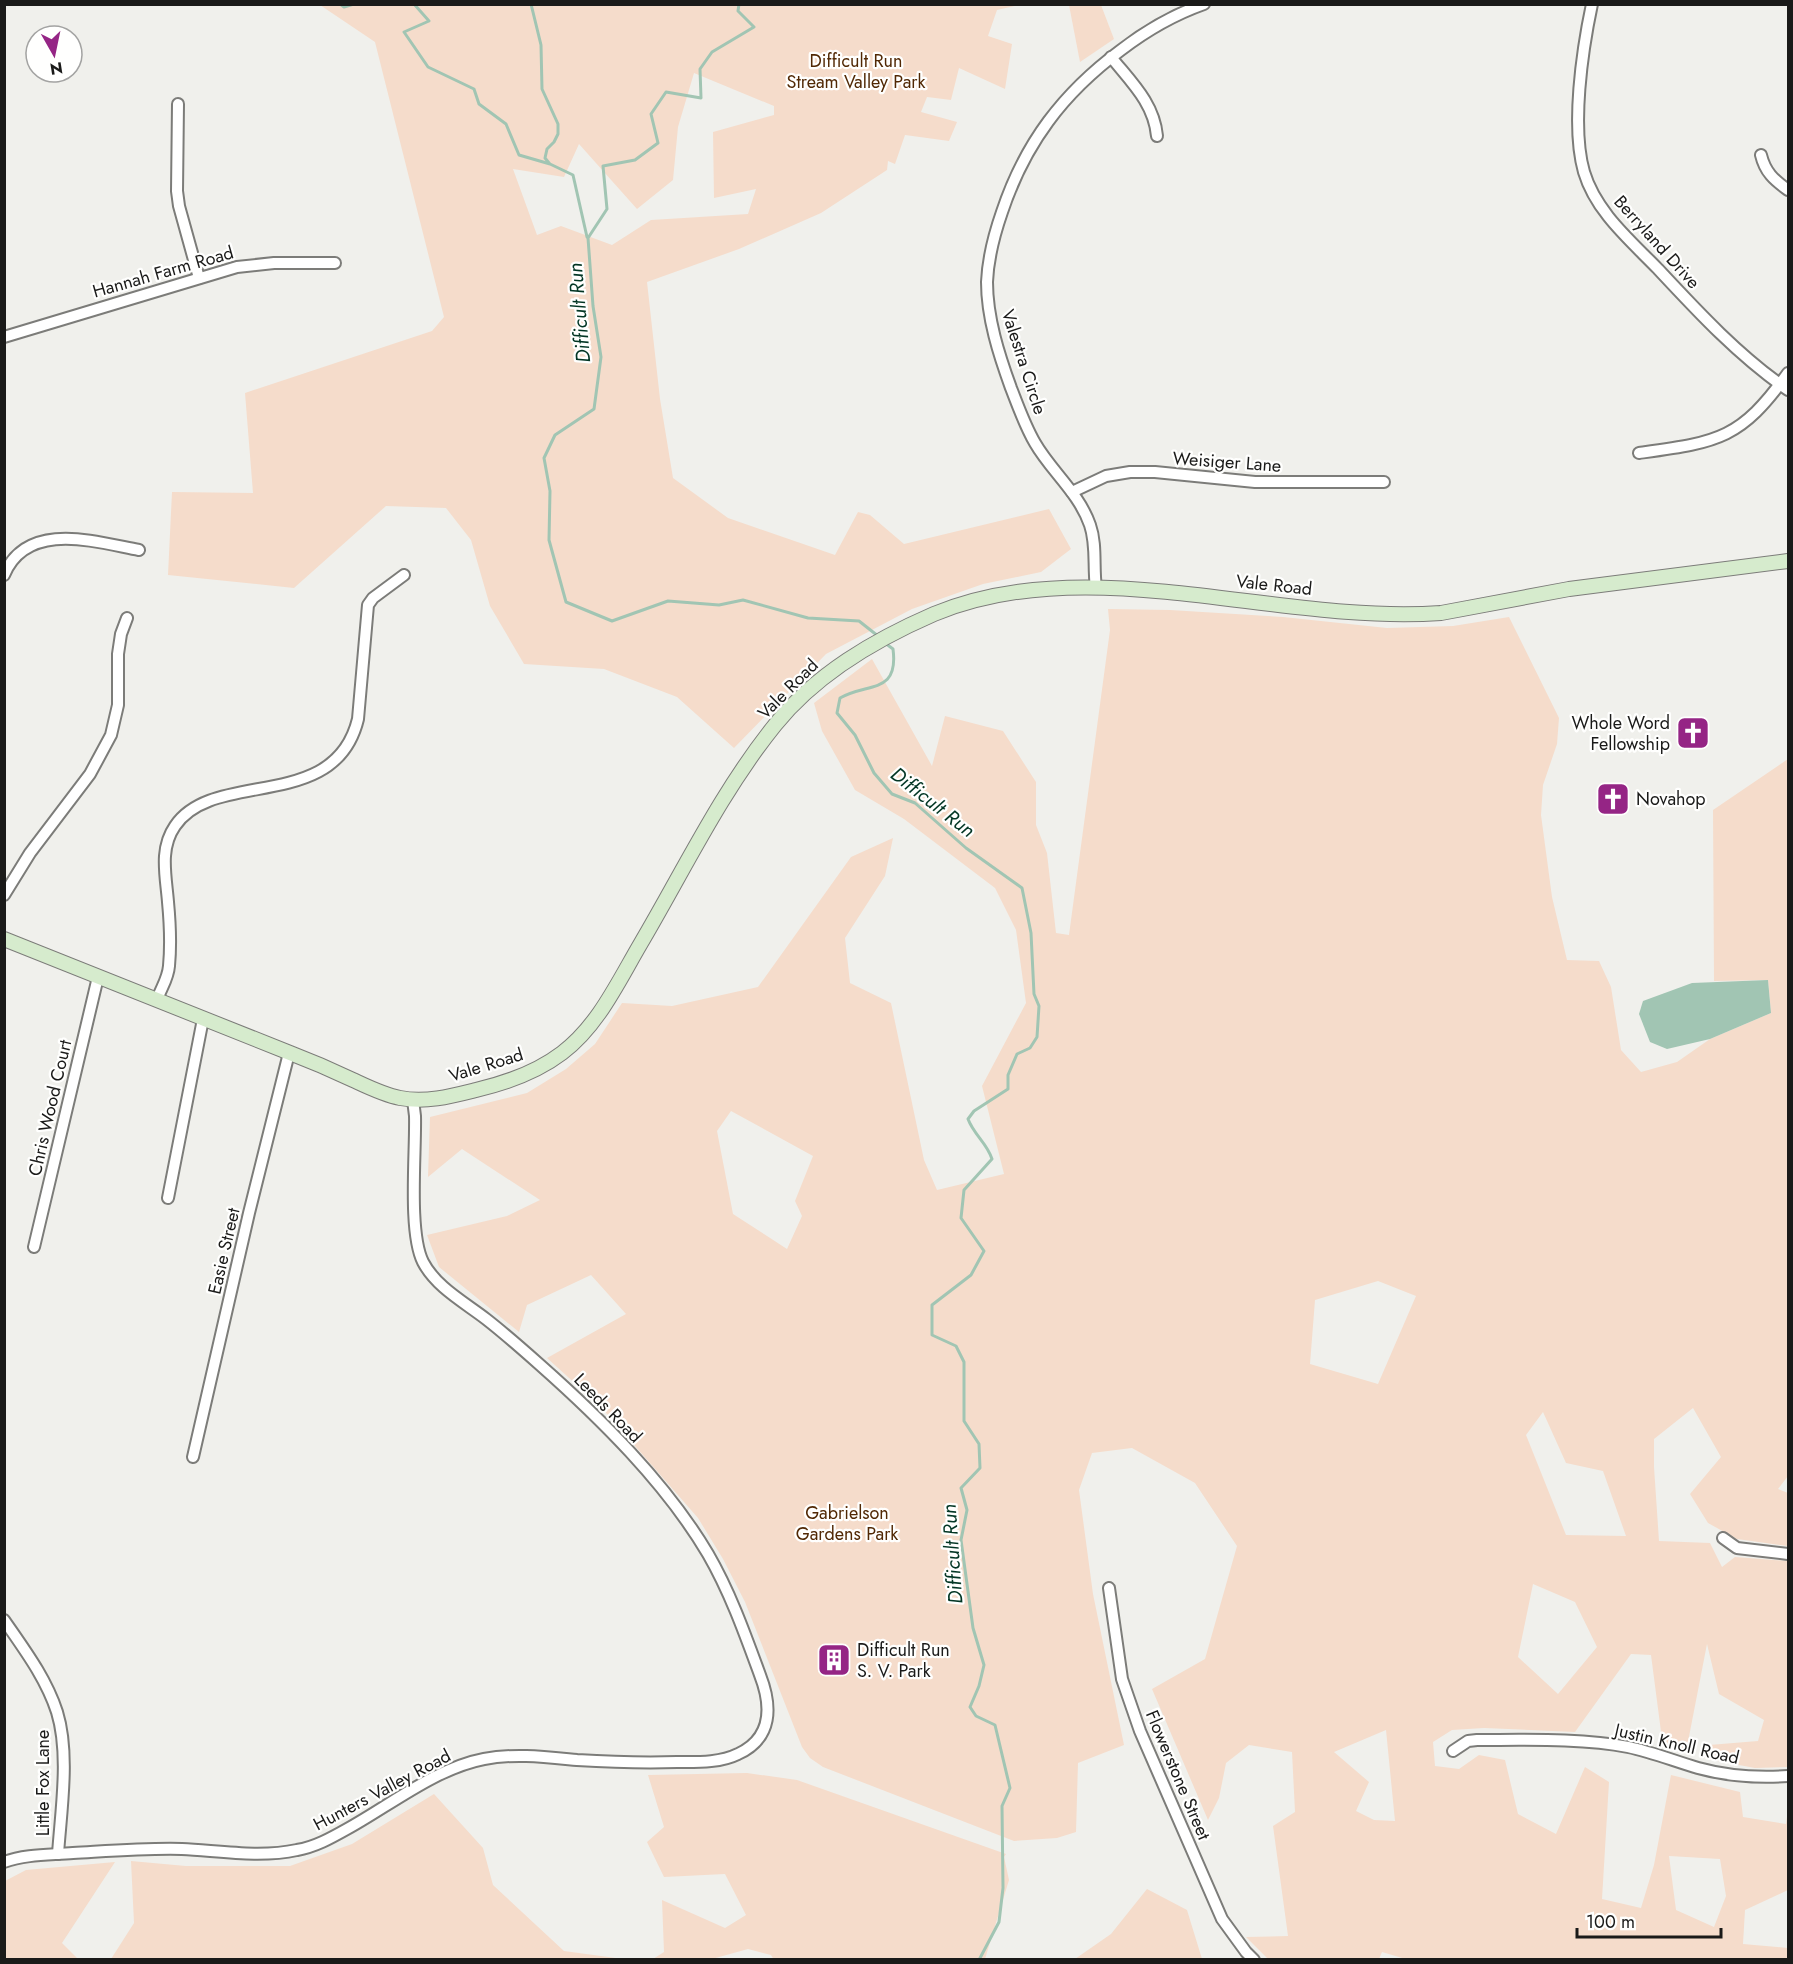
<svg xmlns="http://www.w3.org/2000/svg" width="1793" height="1964" viewBox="0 0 1793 1964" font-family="Jost,sans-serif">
<rect width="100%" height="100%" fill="#f0f0ec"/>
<!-- green -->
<g fill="#f5dccb" fill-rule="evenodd">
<path d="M320,5H1019L997,10L988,36L1012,44L1005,89L959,68L951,100L927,97L921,112L957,122L949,141L905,135L895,164L888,161L887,170L821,213L739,249L647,282L660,399L673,478L728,518L835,555L858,512L870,515L904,544L1049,509L1071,549L1041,572L983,584L912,609L826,654L734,748L677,697L604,669L524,664L490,606L471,540L446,508L386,506L294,588L168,575L172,492L253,493L245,393L432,331L444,317L375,42ZM694,73L774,106V115L713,132L714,198L756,189L748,214L651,220L612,245L561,226L537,235L513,169L564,177L579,144L637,209L673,180L678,127Z"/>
<path d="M1069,5H1101L1114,39L1080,62Z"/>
<path d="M1108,609L1170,610L1283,617L1387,628L1453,626L1509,617L1559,718L1557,744L1543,785L1541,815L1552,897L1567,960L1599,961L1611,987L1621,1050L1641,1072L1677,1062L1710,1039L1771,1013L1768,980L1714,981L1713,810L1788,759V1476L1778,1489L1788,1493V1546L1737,1539L1708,1523L1690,1494L1721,1457L1693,1408L1654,1439V1467L1659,1541L1710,1543L1722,1567L1735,1557L1788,1561V1767L1755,1768L1707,1759L1709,1745L1758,1741L1764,1720L1719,1694L1707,1644L1686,1752L1663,1747L1651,1655L1631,1654L1575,1732L1484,1728L1452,1730L1433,1742L1435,1766L1459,1769L1479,1755L1505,1760L1518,1814L1556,1834L1585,1767L1609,1782L1602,1899L1641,1908L1654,1865L1671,1775L1740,1792L1743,1817L1786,1824L1788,1809V1890L1745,1910L1743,1944L1788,1948V1959L1409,1960L1382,1952L1379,1959H1268L1246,1937L1288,1936L1273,1826L1295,1812L1292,1752L1249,1745L1226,1763L1219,1798L1208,1820L1152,1689L1205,1659L1237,1546L1195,1483L1132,1448L1092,1453L1079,1490L1093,1594L1124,1745L1078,1763L1076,1832L1057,1838L1014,1841L823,1767L810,1758L802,1747L745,1602L723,1559L698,1518L600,1406L547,1358L626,1314L591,1275L527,1305L519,1332L439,1267L427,1235L507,1216L540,1200L462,1149L428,1177L430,1117L527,1093L566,1069L595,1044L622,1003L672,1006L758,987L851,857L893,838L885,876L845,938L850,983L891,1003L924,1160L937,1190L1004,1174L982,1086L1026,1003L1016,930L995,888L904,819L855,790L822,731L814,703L872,659L932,766L945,716L1003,731L1036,782V825L1047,853L1056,933L1069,935L1110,630ZM731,1111L813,1156L795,1201L802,1216L787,1249L733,1214L717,1131ZM1378,1281L1416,1296L1378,1384L1310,1364L1315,1300ZM1543,1412L1566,1463L1603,1471L1626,1536L1566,1535L1526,1435ZM1533,1584L1575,1602L1597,1647L1558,1694L1518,1657ZM1386,1730L1395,1821L1374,1820L1356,1811L1369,1782L1334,1752ZM1669,1856L1720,1859L1726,1896L1714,1927L1676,1910Z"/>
<path d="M747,1773L797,1780L1006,1854L1004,1857L1009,1880L985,1959L774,1960L771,1955L748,1949L712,1959H653L664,1952L662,1900L725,1928L746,1915L725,1874L664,1877L647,1842L664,1827L648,1775Z"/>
<path d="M434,1794L483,1848L493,1885L564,1951L623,1959H111L134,1923L131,1861L186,1866H290L352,1844Z"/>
<path d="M115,1862L62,1943L78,1959H5V1881L26,1870Z"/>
<path d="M1147,1889L1187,1910L1202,1959H1075L1111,1934Z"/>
</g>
<!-- water -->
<path fill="#a1c5b3" d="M1768,980L1771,1013L1710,1039L1667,1049L1650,1042L1639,1014L1643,1001L1692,983Z"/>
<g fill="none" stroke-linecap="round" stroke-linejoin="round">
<!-- stream -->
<g stroke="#a1c5b3" stroke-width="3">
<path d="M340,4L344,7L354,4"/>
<path d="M414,4L429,21L404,32L428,67L474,89L479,104L506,124L519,155L550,164L573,175L587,237"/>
<path d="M531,4L541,45L542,89L558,124V134L554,142L547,149L545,158L549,163"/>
<path d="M739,4L738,11L754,27L712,52L700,69L701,98L666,92L651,114L658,143L635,160L603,166L607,209L588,238L593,306L601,357L594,409L555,435L544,458L550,491L549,540L566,602L612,621L668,601L719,605L743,600L808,618L859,621L878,636"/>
<path d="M885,643L893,649C899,695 867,682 840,698L837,713L855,735L874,773L892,794L915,803L966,848L1022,888L1031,933L1034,994L1039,1006L1037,1037L1030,1048L1017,1054L1008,1075V1089L974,1111L968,1119C974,1135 987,1143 992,1159L964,1190L961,1218L984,1251L971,1275L932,1305V1335L956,1346L964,1362V1421L979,1444L980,1468L961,1488L967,1510L961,1540L973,1628L984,1665L979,1686L970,1707L976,1716L995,1725L1010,1788L1002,1806L1003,1888L999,1922L979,1960"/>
</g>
<!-- minor casing -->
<g stroke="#7c7c79" stroke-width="14">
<g id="minor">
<path d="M1592,4C1582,51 1571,127 1584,172C1596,212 1630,240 1658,269C1699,313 1739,356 1788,390"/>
<path d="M1111,57C1131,82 1154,103 1157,136"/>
<path d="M178,104L177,191L179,206L199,278"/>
<path d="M1761,155C1765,172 1774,180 1788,190"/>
<path d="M4,337L237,267L274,263H335"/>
<path d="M1639,453C1718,442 1740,440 1788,373"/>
<path d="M1072,492L1106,476L1130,472H1155L1255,482H1384"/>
<path d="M4,575C27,520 96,542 139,550"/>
<path d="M1096,588C1093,567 1097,545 1090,525C1079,493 1051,471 1035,443C1025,426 1018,406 1011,388C999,355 987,318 987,282C988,258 994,235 1002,212C1025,143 1063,93 1121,50C1147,30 1173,15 1204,4"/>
<path d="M4,895L30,853L90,774L111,735L118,705V654L121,634L127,618"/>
<path d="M157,1000C161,988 168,979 169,966C171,945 170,923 168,902C166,876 159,849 175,826C214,768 335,814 358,719L368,605L373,598L404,575"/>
<path d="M168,1198L203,1019"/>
<path d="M34,1247L98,977"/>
<path d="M193,1457L249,1213L289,1053"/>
<path d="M1723,1538L1737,1548L1788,1554"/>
<path d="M1109,1588L1122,1679L1140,1731L1222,1919L1246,1952L1254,1960"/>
<path d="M4,1620C24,1649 46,1678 57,1712C70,1754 61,1810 58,1854"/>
<path d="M1453,1751L1468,1741L1477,1740C1524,1740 1583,1738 1628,1747C1652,1752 1674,1761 1698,1768C1727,1776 1758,1778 1788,1776"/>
<path d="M4,1862C26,1854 50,1855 73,1853C109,1851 146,1848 182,1849C220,1851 260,1858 297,1850C315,1847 331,1838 347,1829C389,1806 436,1768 484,1759C515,1753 546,1757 577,1760C610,1762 644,1763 677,1762C697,1762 720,1763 738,1754C773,1738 772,1706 760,1675C745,1634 730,1592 708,1554C666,1483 600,1418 539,1364C521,1348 504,1333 486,1319C464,1302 436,1287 423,1262C408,1232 416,1152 415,1116L413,1100"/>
</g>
</g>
<!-- secondary casing -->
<g stroke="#7c7c79" stroke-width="16">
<path id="secondary" d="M4,939C100,978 195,1016 290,1053C311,1061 332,1070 353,1080C368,1087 384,1095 400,1098C426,1103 452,1096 476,1090C506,1083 537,1072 562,1053C598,1026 618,982 641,943C684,870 721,792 775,725C816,674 874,640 934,614C1090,549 1278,625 1441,613L1569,589L1788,561"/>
</g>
<!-- minor -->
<use href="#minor" stroke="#fff" stroke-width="10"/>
<!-- secondary -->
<use href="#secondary" stroke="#d6ebcd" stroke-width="14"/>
</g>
<!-- icons -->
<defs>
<g id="church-square" transform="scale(1.725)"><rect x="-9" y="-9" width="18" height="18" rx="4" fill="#952585" stroke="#fffffe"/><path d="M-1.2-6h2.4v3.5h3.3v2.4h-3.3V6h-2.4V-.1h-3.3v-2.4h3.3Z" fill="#fff"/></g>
<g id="building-square" transform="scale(1.725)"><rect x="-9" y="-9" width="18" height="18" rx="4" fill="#952585" stroke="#fffffe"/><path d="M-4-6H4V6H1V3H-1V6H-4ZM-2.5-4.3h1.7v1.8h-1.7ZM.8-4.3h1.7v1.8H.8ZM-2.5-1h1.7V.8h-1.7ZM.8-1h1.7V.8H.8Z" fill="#fff"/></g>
</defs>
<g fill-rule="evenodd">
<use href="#church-square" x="1693" y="733"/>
<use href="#church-square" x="1613" y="799"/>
<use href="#building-square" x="834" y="1660"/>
</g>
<g text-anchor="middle" stroke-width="4.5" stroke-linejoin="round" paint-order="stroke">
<!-- park labels -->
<g font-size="18" fill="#512804" stroke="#fffffe">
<text x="856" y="67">Difficult Run<tspan x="856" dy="21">Stream Valley Park</tspan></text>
<text x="847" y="1519">Gabrielson<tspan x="847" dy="21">Gardens Park</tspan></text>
</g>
<!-- street labels -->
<g font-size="18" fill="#1a1a19" stroke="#fffffe">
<text transform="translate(1657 242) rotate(48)" y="6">Berryland Drive</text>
<text transform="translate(163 272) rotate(-16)" y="6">Hannah Farm Road</text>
<text transform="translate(1024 362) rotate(72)" y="6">Valestra Circle</text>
<text transform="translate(1227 462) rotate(4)" y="6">Weisiger Lane</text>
<text transform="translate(1274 585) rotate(6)" y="6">Vale Road</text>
<text transform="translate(788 689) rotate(-45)" y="6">Vale Road</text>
<text transform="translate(486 1065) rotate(-17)" y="6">Vale Road</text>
<text transform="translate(50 1108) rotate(-77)" y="6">Chris Wood Court</text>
<text transform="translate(224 1251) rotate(-77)" y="6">Easie Street</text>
<text transform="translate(608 1408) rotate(46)" y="6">Leeds Road</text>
<text transform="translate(1677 1744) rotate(13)" y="6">Justin Knoll Road</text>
<text transform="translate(1178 1775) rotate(67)" y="6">Flowerstone Street</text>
<text transform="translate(43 1783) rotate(-90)" y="6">Little Fox Lane</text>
<text transform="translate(382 1790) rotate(-28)" y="6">Hunters Valley Road</text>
</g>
<!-- poi labels -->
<g font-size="18" fill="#1a1a19" stroke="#fffffe" text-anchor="start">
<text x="1670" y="729" text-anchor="end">Whole Word<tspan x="1670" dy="21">Fellowship</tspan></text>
<text x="1636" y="805">Novahop</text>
<text x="857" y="1656">Difficult Run<tspan x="857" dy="21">S. V. Park</tspan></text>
</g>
<!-- water labels -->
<g font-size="20" font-style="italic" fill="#033624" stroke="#fffffe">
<text transform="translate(579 313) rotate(-95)" y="7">Difficult Run</text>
<text transform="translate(933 802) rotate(38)" y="7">Difficult Run</text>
<text transform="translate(952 1554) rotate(-94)" y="7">Difficult Run</text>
</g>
</g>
<!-- border -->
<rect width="1793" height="1964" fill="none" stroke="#1a1a19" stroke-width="12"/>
<!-- north arrow -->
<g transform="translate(54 54) rotate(171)"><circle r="28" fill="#fffffe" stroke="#a3a3a2" stroke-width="1.5"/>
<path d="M0-4.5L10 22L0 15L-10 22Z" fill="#952585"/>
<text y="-9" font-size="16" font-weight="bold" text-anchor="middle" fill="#1a1a19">N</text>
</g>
<!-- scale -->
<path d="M1577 1928v9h144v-9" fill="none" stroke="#1a1a19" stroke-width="3"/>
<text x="1586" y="1928" font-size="18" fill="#1a1a19" stroke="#fffffe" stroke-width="4.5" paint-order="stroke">100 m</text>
</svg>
